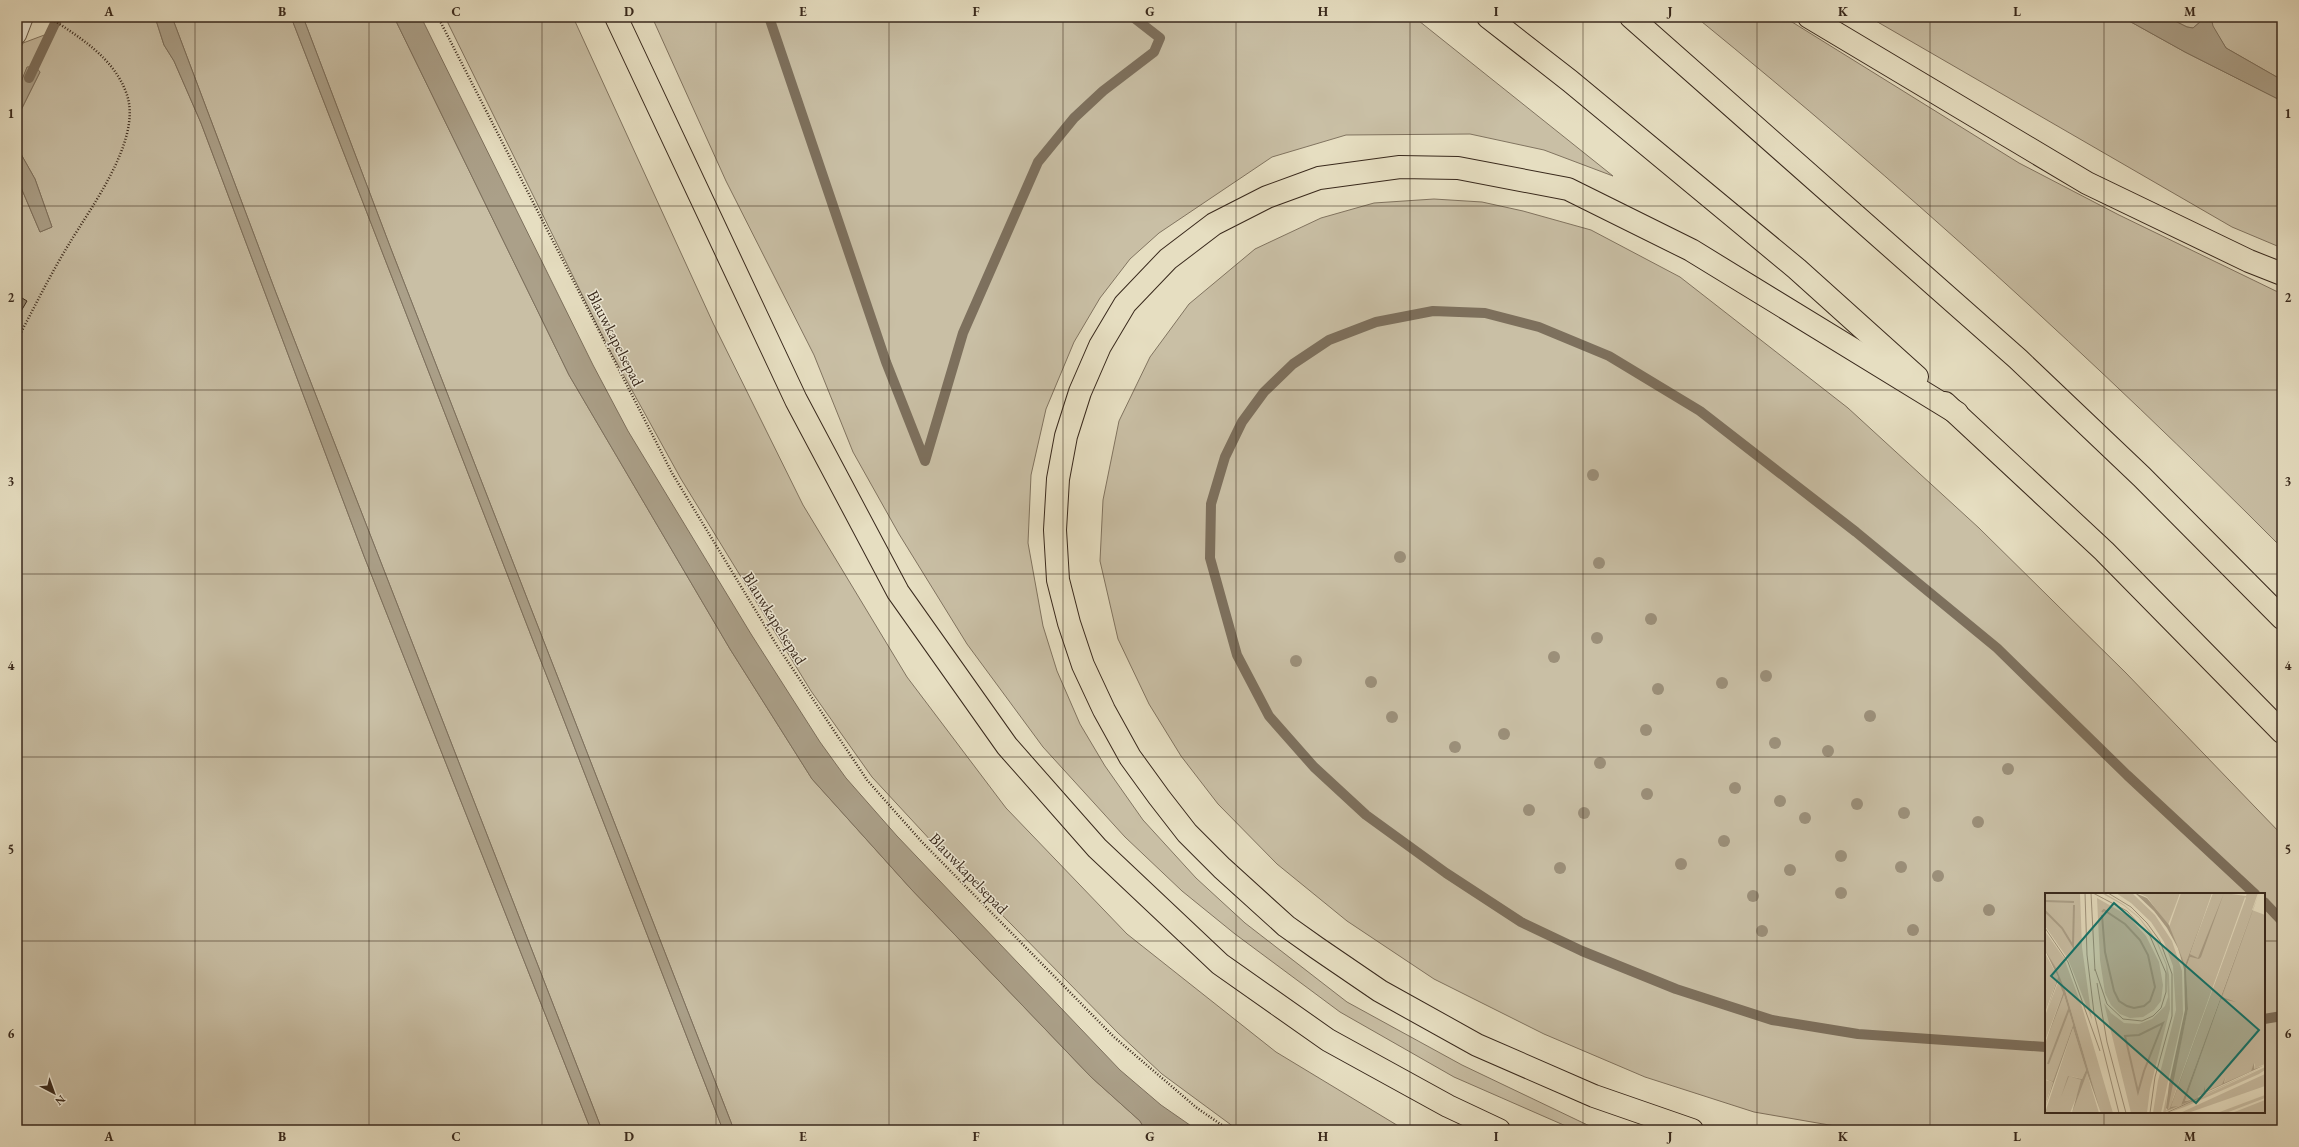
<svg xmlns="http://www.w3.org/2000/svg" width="2299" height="1147" viewBox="0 0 2299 1147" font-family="'EB Garamond',serif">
<rect width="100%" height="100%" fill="#e6dec1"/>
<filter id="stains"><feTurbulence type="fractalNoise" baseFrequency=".005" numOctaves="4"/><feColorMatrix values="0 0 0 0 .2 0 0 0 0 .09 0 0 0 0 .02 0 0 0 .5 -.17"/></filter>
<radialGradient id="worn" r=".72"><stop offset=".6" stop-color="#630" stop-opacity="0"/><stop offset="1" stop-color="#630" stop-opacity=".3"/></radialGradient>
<!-- green -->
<g fill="#c9bfa5" stroke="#817460" fill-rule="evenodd">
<path d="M61,17H155L164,45L174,61L201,123L364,556L591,1130H17V178L40,232L52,227L35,179L17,147V118L40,72L27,68L17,92V56L23,43L55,31Z"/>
<path d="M172,17H291L723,1130H602L276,293Z"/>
<path d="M303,17H394L569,375L730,649L812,779L911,889L1091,1077L1140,1121L1145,1130H734L391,249Z"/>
<path d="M445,17H573L713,323L803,505L907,677L1006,808L1127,934L1276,1052L1405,1130H1238L1162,1074L1118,1033L959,871L872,777L811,691L681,479L607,345Z"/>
<path d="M652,17H1414L1613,176L1544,150L1470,134L1346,135L1272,157L1159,233L1130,259L1100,298L1074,342L1046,409L1031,475L1028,543L1043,626L1057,671L1080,724L1105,766L1143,820L1196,878L1245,923L1347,1002L1462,1065L1598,1130H1575L1454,1077L1340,1012L1235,934L1182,891L1125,837L1043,747L967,644L899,534L853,452L814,355L726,181Z"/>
<path d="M1696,17H1784L2019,163L2119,215L2282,294V548C2096,361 1900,183 1696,17Z"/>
<path d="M1869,17H2122L2185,52L2282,101V248L2232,227Z"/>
<path d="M2167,17H2201L2200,22L2193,28L2187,27Z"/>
<path d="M2211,17H2282V80L2226,48L2212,26Z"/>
<path d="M1434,199L1482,202L1523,211L1591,230L1680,277L1848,408L1979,528L2126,673L2282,835V1127L2263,1130H1858L1754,1112L1645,1077L1544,1034L1434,979L1347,921L1277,864L1218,804L1181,756L1149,704L1118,639L1100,561L1103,500L1119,421L1150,357L1189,304L1255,249L1321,218L1374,203ZM2046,894H2264V1112H2046Z"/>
</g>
<!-- water -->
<g fill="#aba089" stroke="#7d705d">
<path d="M155,17H172L276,293L602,1130H591L364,556L201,123L174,61L164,45Z"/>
<path d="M291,17H303L391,249L734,1130H723Z"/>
<path d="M394,17H421L593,365L628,431L751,634L820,742L846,778L897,836L1120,1070L1161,1105L1197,1130H1145L1140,1121L1091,1077L911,889L812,779L730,649L569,375Z"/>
<path d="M2122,17H2167L2187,27L2193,28L2200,22L2201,17H2211L2213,26L2226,48L2282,80V101L2185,52Z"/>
<path d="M35,66L40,72L17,118V92L27,67Z"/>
<path d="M17,147L35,179L52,227L40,232L17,178Z"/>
</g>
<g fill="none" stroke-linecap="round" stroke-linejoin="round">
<!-- stream -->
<g stroke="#7d705d" stroke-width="10">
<path d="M769,17L886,362L925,461L963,333L1038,162L1074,118L1103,91L1154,52L1160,38L1133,17"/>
<path d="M29,78L58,17"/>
<path d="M2264,902L2282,921"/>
<path d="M2264,1019L2282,1016"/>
<path d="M2046,1047L1858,1034L1772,1020L1676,989L1582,951L1521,922L1446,873L1366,815L1314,767L1269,716L1237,655L1210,558L1211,504L1225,457L1242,422L1264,392L1293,364L1329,340L1376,322L1433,311L1485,313L1539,327L1609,356L1700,411L1856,532L1997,648L2127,775L2255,894"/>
</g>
</g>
<!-- building -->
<path fill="#938772" stroke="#39291c" d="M17,295L27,301L17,318Z"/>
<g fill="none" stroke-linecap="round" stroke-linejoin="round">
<!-- lane casing -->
<g stroke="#645645" stroke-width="20">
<path id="lane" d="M17,35L24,17"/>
</g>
<!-- highway casing -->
<g stroke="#39291c" stroke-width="24">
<g id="highway">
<path d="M616,17L796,400L898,592L1007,746L1097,848L1220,964L1328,1040L1448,1106L1499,1130"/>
<path d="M1488,17L1570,81L1797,269L1917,377"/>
<path d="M1631,17L2018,359L2142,477L2282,618"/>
<path d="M1809,17L2087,183L2249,261L2282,274"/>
<path d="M1945,403L2104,551L2282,732"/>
<path d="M1692,1130L1594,1096L1477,1045L1380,991L1317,948L1286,926L1222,868L1187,833L1159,797L1130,757L1104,710L1083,665L1069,623L1058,580L1055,530L1058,479L1066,436L1080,392L1100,346L1125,304L1168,259L1214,224L1267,197L1319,178L1400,167L1458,168L1568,189L1691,250L1957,413"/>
</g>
</g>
<!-- path -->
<g stroke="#39291c" stroke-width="2.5" stroke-dasharray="1 2" stroke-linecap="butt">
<path d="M438,17L672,473L776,644L867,780L921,841L1114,1037L1197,1108L1229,1130"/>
<path d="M17,340C34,308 50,275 69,244C91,207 142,140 127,95C115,59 82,39 52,19"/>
</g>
<!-- lane -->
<use href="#lane" stroke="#efead7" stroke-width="18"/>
<!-- highway -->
<use href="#highway" stroke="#e6dec1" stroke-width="22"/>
</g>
<!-- trees -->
<g fill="#9b8f79">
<circle cx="1593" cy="475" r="6"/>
<circle cx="1400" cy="557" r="6"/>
<circle cx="1599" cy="563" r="6"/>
<circle cx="1651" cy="619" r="6"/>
<circle cx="1597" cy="638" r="6"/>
<circle cx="1554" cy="657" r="6"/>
<circle cx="1296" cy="661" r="6"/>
<circle cx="1766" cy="676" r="6"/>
<circle cx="1371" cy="682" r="6"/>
<circle cx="1722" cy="683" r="6"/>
<circle cx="1658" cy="689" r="6"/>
<circle cx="1870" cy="716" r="6"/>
<circle cx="1392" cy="717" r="6"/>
<circle cx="1646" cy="730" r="6"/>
<circle cx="1504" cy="734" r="6"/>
<circle cx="1775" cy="743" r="6"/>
<circle cx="1455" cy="747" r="6"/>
<circle cx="1828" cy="751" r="6"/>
<circle cx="1600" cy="763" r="6"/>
<circle cx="2008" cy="769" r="6"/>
<circle cx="1735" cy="788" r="6"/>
<circle cx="1647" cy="794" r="6"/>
<circle cx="1780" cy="801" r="6"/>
<circle cx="1857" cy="804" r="6"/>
<circle cx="1529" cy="810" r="6"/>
<circle cx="1584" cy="813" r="6"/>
<circle cx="1904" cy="813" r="6"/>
<circle cx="1805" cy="818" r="6"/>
<circle cx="1978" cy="822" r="6"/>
<circle cx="1724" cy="841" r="6"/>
<circle cx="1841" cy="856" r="6"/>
<circle cx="1681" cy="864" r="6"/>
<circle cx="1901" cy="867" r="6"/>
<circle cx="1560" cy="868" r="6"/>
<circle cx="1790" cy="870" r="6"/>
<circle cx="1938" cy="876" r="6"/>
<circle cx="1841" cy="893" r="6"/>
<circle cx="1753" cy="896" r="6"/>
<circle cx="1989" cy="910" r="6"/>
<circle cx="1913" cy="930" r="6"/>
<circle cx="1762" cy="931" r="6"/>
</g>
<!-- grid -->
<path fill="none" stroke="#39291c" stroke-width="1" stroke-opacity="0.55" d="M195,17V1130M369,17V1130M542,17V1130M716,17V1130M889,17V1130M1063,17V1130M1236,17V1130M1410,17V1130M1583,17V1130M1757,17V1130M1930,17V1130M2104,17V894M17,206H2282M17,390H2282M17,574H2282M17,757H2282M17,941H2046M2264,941H2282M2104,1112V1130"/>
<g text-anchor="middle" stroke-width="3" stroke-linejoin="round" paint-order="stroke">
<!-- street labels -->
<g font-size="16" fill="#39291c" stroke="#efead7">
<text transform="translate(616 338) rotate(63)" y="6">Blauwkapelsepad</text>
<text transform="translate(775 618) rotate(58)" y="6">Blauwkapelsepad</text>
<text transform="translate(969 873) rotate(46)" y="6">Blauwkapelsepad</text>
</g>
</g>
<!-- overview -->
<g transform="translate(2045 893)">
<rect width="220" height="220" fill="#e6dec1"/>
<path d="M0,0H35L37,54L47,127L23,66L0,33ZM56,0L61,1L78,11L94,24L106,39L113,50L122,72L124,82L125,116L105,196L102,220H86L59,110L66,120L79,130L94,131L107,126L120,113L123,104L121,72L112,50L94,25L78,12ZM71,0H87L110,22L127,48L137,78L138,121L116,220H108L113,188L131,117L128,73L119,49L106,29L86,10ZM93,0H135L123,32L102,4ZM136,0H167L140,72L124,34ZM168,0H179L175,12L179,0L201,3L202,0H213L207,17L220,22V171L209,176L210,170L206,178L179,190L181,185L177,191L160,199V192L158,201L153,203V204L220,173L152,206L118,220L122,200L121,217L132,213L122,216L143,116L141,76L145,64L152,65L145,61ZM200,4L201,5L126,214L128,205ZM206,21L140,208L146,206L136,212ZM52,5L82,22L101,43L114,69L118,92L116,108L109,117L98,124L85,125L75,121L66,112L60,100L55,67ZM0,38L19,65L37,114L68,220H56L20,97L0,57ZM0,60L13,84L0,120ZM14,87L18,100L0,148V123ZM19,102L28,132L8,188L0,186V151ZM28,135L41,177L37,186L26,183L36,187L37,190L25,220H0ZM220,174V177L214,181L142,213L123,220ZM42,180L54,220H27L40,181ZM220,181V193L143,220H135ZM0,187L8,189L0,212ZM220,202V205L181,220H172ZM220,207V220H186L192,218Z" fill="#c9bfa5" fill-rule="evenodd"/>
<path d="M90,0L102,5L124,32L140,72L167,0L145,61L153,65L179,0L156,64L154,66L145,64L141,75L143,116L123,216L125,215L201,5L126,214L133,213L123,217L121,215L124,191L140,117L139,76L133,55L122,35L109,18ZM214,0L177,104L191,109L176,106L140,208L147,207L136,212ZM0,57L11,75L20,97L56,220L42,180L27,220L36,187L24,183L16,204L23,183L37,186L41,177L28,135L0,215L8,189L0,186L8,188L28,132L19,102L0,151L18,100L13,87L0,123L13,84ZM209,170V176L220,172L153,203L158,201L160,192V199L177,191L180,185L179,190L206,178Z" fill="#aba089"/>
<path fill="none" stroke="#aba089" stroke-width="2" d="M0,8L29,9M0,18L17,35L28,53L29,12M57,19L59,17L80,31L95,47L103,62L110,94L105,108L99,113L89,115L82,113L74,108L69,98L60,59L57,22M118,130L99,178L93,199L80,143L94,142ZM3,171L24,116"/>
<path fill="none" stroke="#a1967f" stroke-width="1" d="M40,0L42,62L49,120L74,220M46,0L50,78M48,0L82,18L105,43L121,80V99L116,115L108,123L97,128L78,126L62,111L50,76M63,0L86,14L102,30L115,48L127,81V123L110,184L105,220M0,35L23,69L55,158M52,90L62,149L81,220M121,220L154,205"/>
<path fill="#0f766e" fill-opacity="0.15" stroke="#0f766e" stroke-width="2" d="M69,10L214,137L151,210L6,83Z"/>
<rect width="220" height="220" fill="none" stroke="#39291c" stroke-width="2"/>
</g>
<!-- margin -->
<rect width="2299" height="1147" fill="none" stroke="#e6dec1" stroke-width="44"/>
<!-- north arrow -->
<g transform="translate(54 1093) rotate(139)" stroke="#efead7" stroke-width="3" paint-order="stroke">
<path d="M0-3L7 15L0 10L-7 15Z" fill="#39291c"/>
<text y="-6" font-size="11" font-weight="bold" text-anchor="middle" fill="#39291c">N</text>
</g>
<rect x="22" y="22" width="2255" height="1103" fill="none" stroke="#39291c" stroke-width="1.5"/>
<g font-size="13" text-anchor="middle" font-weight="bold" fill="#39291c">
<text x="109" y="16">A</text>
<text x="282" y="16">B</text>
<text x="456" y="16">C</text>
<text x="629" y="16">D</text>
<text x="803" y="16">E</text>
<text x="976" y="16">F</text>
<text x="1150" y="16">G</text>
<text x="1323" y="16">H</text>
<text x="1496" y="16">I</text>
<text x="1670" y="16">J</text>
<text x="1843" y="16">K</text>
<text x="2017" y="16">L</text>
<text x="2190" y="16">M</text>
<text x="11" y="118">1</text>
<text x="2288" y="118">1</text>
<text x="11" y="302">2</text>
<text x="2288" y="302">2</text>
<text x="11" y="486">3</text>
<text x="2288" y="486">3</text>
<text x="11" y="670">4</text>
<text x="2288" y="670">4</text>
<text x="11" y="854">5</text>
<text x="2288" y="854">5</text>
<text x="11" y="1038">6</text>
<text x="2288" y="1038">6</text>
<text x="109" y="1141">A</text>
<text x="282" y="1141">B</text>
<text x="456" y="1141">C</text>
<text x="629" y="1141">D</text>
<text x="803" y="1141">E</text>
<text x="976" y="1141">F</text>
<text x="1150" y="1141">G</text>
<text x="1323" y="1141">H</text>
<text x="1496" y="1141">I</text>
<text x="1670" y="1141">J</text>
<text x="1843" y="1141">K</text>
<text x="2017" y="1141">L</text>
<text x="2190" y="1141">M</text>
</g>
<rect width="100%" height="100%" filter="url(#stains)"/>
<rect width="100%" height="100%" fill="url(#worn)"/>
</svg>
